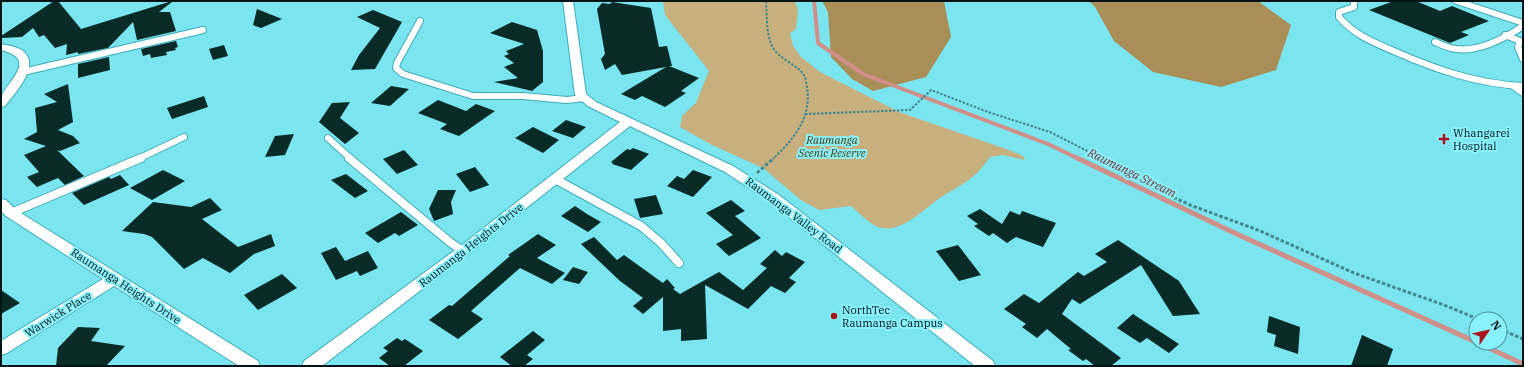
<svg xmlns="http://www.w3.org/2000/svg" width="1524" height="367" viewBox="0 0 1524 367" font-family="'IBM Plex Serif',serif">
<rect width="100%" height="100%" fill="#7ae4ef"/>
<!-- green -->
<path fill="#c7af7e" d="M663,1H795L798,10L796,29L790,33L793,46L801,57L820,72L899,112L1006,149L1023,156L1025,160L1003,155L990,157C974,180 965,182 943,196C925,207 902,235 878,227C870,224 858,212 851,206L819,210L801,200L763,168L712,145L680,127L682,116L696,103L709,71L665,15Z"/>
<!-- forest -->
<g fill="#a98e57">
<path d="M822,1H944L951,37L926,77L873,91L852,79L831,57L828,12Z"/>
<path d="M1089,1H1258L1291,25L1276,70L1221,87L1153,72L1114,41L1095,7Z"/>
</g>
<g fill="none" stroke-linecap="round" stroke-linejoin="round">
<!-- stream-far1 -->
<path stroke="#d08f89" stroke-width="4" d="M814,1L818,43L863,74L1048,144L1079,159"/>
<!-- stream -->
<g stroke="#d08f89" stroke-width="5">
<path d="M1077,158L1241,236L1476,342"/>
<path d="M1478,343L1523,364"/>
</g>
</g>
<!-- building -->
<g fill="#092b28">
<path d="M54,1H58L81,29L172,1V2L159,12H170L176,31L137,40L133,22L108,48L78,54V52L66,55L67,44L55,48L44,35L39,37L33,28L22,37L1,38V36Z"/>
<path d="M1394,1H1416L1440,11L1452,6L1489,21L1461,32L1469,35L1450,43L1369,10Z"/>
<path d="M612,2L651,8L659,47L667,46L672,66H669L699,78L681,91L686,93L665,107L642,96L635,100L621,94L666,67L622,75L615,64L605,70L601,59L605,54L597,9L602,3L610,4Z"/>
<path d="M257,9L282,19L261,28L253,25Z"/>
<path d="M373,10L402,22L375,69L351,70L359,55L380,28L357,17Z"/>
<path d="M512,22L537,30L543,51V82L532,91L494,82L518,78L504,67L514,63L504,56L509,54L506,51L524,44L490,33Z"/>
<path d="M176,41L178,47L175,48L176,50L166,52L167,55L151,58L150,54L143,56L141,49Z"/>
<path d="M224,45L228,56L213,60L209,49Z"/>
<path d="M109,57L110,70L78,78V64Z"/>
<path d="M68,84L73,122L58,130L73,136L80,143L60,151L57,150L84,176L65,185L58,178L37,187L27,177L39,172L24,155L46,146L24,139L37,132L35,108L57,102L44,94Z"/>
<path d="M391,86L409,89L390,106L371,103Z"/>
<path d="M204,96L208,107L172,119L167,108Z"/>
<path d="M438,100L466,111L476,104L495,111L459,136L440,129L447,124L418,113Z"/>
<path d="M350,102L340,118L359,133L345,144L319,122L332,103Z"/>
<path d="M566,120L586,127L573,138L552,131Z"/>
<path d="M533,127L559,140L543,153L515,138Z"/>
<path d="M294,134L285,155L265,157L275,136Z"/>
<path d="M633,148L649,154L631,170L612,164L613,163L611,162L627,149L630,150Z"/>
<path d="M404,150L418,165L397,174L383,159Z"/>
<path d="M475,167L489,185L470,192L456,174Z"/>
<path d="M163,170L185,181L152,200L130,188Z"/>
<path d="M693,170L712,177L693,197L667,186L677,176L684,179Z"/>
<path d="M346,174L368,191L355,198L331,180Z"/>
<path d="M120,175L129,185L84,205L72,193L109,177L111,179Z"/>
<path d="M438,190H456L451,202L453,214L434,221L429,209Z"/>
<path d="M656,195L663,214L640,218L634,199Z"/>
<path d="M210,198L222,210L202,219L238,247L271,234L275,246L254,254L230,273L203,258L184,269L152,237L144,234L122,231L153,202L191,207Z"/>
<path d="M731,200L745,211L735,216L761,238L729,256L716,244L733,235L706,213Z"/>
<path d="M575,206L587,214L601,222L588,232L561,216Z"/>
<path d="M980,209L1002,224L1010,211L1020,215L1022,211L1056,223L1043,247L1016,237L1007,243L993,233L989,236L974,226L978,224L967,216Z"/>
<path d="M401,212L418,225L399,236L395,233L378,243L365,233Z"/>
<path d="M538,234L556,245L537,258L565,273L552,284L520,268L471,311L483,319L458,339L429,320L449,305L452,306L510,256L508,255Z"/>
<path d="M594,237L617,260L624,255L663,283L667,279L675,288L673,289L680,294L719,272L743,290L767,268L760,264L775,250L782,256L786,252L805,262L789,278L796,282L785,293L771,286L748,309L705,285L707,339L681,341V329L663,331V297L643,314L633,306L643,298L620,281L581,244Z"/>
<path d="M1118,240L1179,281L1200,314L1173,316L1141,265L1080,304L1072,299L1062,314L1121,358L1111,366H1095L1086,359L1083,361L1068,350L1071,349L1047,329L1037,338L1022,327L1026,324L1004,309L1024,294L1039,303L1078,272L1084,276L1107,262L1095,254Z"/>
<path d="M958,245L981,275L959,281L936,251Z"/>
<path d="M336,247L345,261L368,251L378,268L360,276L357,271L336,280L321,253Z"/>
<path d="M573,267L588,272L579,284L563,280Z"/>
<path d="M282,274L297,288L258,310L244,295Z"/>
<path d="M1,290L20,303L1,314Z"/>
<path d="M1133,314L1179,344L1169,353L1147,338L1140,343L1117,328Z"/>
<path d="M1269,316L1300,327L1298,354L1274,346L1276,335L1267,332Z"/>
<path d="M78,327L100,328L91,341L125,346L106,366H56L58,348Z"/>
<path d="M533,331L545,340L527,355L533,359L524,366H512L500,357Z"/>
<path d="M1362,335L1393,349L1387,366H1351Z"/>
<path d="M397,338L402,341L405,339L423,351L404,366H390L379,358L388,351L383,348Z"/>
</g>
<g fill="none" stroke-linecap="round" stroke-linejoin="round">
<!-- lane-far1 casing -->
<g stroke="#3eadb8" stroke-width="8">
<g id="lane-far1">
<path d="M1354,1V7L1339,12V17C1354,35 1375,43 1396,52C1437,70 1478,84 1523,86"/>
<path d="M420,21L397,63L396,68L403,74L473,96H523L567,100L584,98"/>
<path d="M1505,35L1520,41L1518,47L1523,59"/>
<path d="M1435,42C1442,45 1448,48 1456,49C1478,52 1505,38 1523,26"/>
<path d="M23,72L203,30"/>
<path d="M1513,86L1523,93"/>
<path d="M328,138L351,159"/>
<path d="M138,159L184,137"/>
</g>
</g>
<!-- lane casing -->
<g stroke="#3eadb8" stroke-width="10">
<g id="lane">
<path d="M349,158L451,243L463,251"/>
<path d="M555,179L641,226L661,243L679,263"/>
<path d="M11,213L141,158"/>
</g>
</g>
<!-- street casing -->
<g stroke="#3eadb8" stroke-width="2">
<g id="street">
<path d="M563,1H573L586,94L596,102L733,166L779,195L993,361L995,366H975L769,201L725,172L630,126L468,254L322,366H302L304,361L458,248L620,122L588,106L575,95Z"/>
<path d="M1452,1H1466L1523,20V26L1454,3Z"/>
<path d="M1,44C7,45 17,47 22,50C42,65 15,93 5,106L1,107C1,104 0,98 2,95C12,77 36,59 1,50Z"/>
<path d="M1,199L6,200L16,210L258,361L260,366H239L114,286L7,353L1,355V341L103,279L6,216L1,211Z"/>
</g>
</g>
<!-- path-far1 -->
<g stroke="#458990" stroke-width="2" stroke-dasharray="2.5 1.5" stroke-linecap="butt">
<path d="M766,1C767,16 766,32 772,46C777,58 798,65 804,75C806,78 806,84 807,87C812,117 794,139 773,159"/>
<path d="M805,114L910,110L931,90L988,112L1050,132L1103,159"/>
</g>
<!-- path -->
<g stroke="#458990" stroke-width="3" stroke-dasharray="3.5 2" stroke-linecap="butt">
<path d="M1101,158L1156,189L1190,205L1258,230L1354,273L1444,305L1478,319"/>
<path d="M757,173L774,158"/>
<path d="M1500,329L1523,339"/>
</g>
<!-- lane-far1 -->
<use href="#lane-far1" stroke="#fff" stroke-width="6"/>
<!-- lane -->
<use href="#lane" stroke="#fff" stroke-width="8"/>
<!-- street -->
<use href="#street" fill="#fff" fill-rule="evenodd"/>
</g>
<!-- markers -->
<g fill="#a91320" stroke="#88f1fc" stroke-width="1.5">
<path d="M1442 133h4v4h4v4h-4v4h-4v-4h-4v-4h4z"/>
<circle cx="834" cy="316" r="4"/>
</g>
<g text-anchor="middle" stroke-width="4" stroke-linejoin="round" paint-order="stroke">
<!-- poi labels -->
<g font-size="11" fill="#001315" stroke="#88f1fc" text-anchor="start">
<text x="1453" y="137">Whangarei<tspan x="1453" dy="13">Hospital</tspan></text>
<text x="842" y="314">NorthTec<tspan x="842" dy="13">Raumanga Campus</tspan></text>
</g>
<!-- park labels -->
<g font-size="11" font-style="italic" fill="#4c380a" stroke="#88f1fc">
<text x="832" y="144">Raumanga<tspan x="832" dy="13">Scenic Reserve</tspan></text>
</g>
<!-- street labels -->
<g font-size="11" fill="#001315" stroke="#88f1fc">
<text transform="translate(794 215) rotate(37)" y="4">Raumanga Valley Road</text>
<text transform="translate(471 245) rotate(-38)" y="4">Raumanga Heights Drive</text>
<text transform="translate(126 286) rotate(33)" y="4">Raumanga Heights Drive</text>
<text transform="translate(58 314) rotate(-32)" y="4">Warwick Place</text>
</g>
<!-- water labels -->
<g font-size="12" font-style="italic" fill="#7c2e2c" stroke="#88f1fc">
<text transform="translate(1132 173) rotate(26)" y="4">Raumanga Stream</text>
</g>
</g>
<!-- border -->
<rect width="1524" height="367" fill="none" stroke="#001315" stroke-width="4"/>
<!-- north arrow -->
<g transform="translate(1488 331) rotate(56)"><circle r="19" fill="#88f1fc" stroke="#5298a0"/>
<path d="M0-3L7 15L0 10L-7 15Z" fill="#a91320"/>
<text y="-6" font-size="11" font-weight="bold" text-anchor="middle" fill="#001315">N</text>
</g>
</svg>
